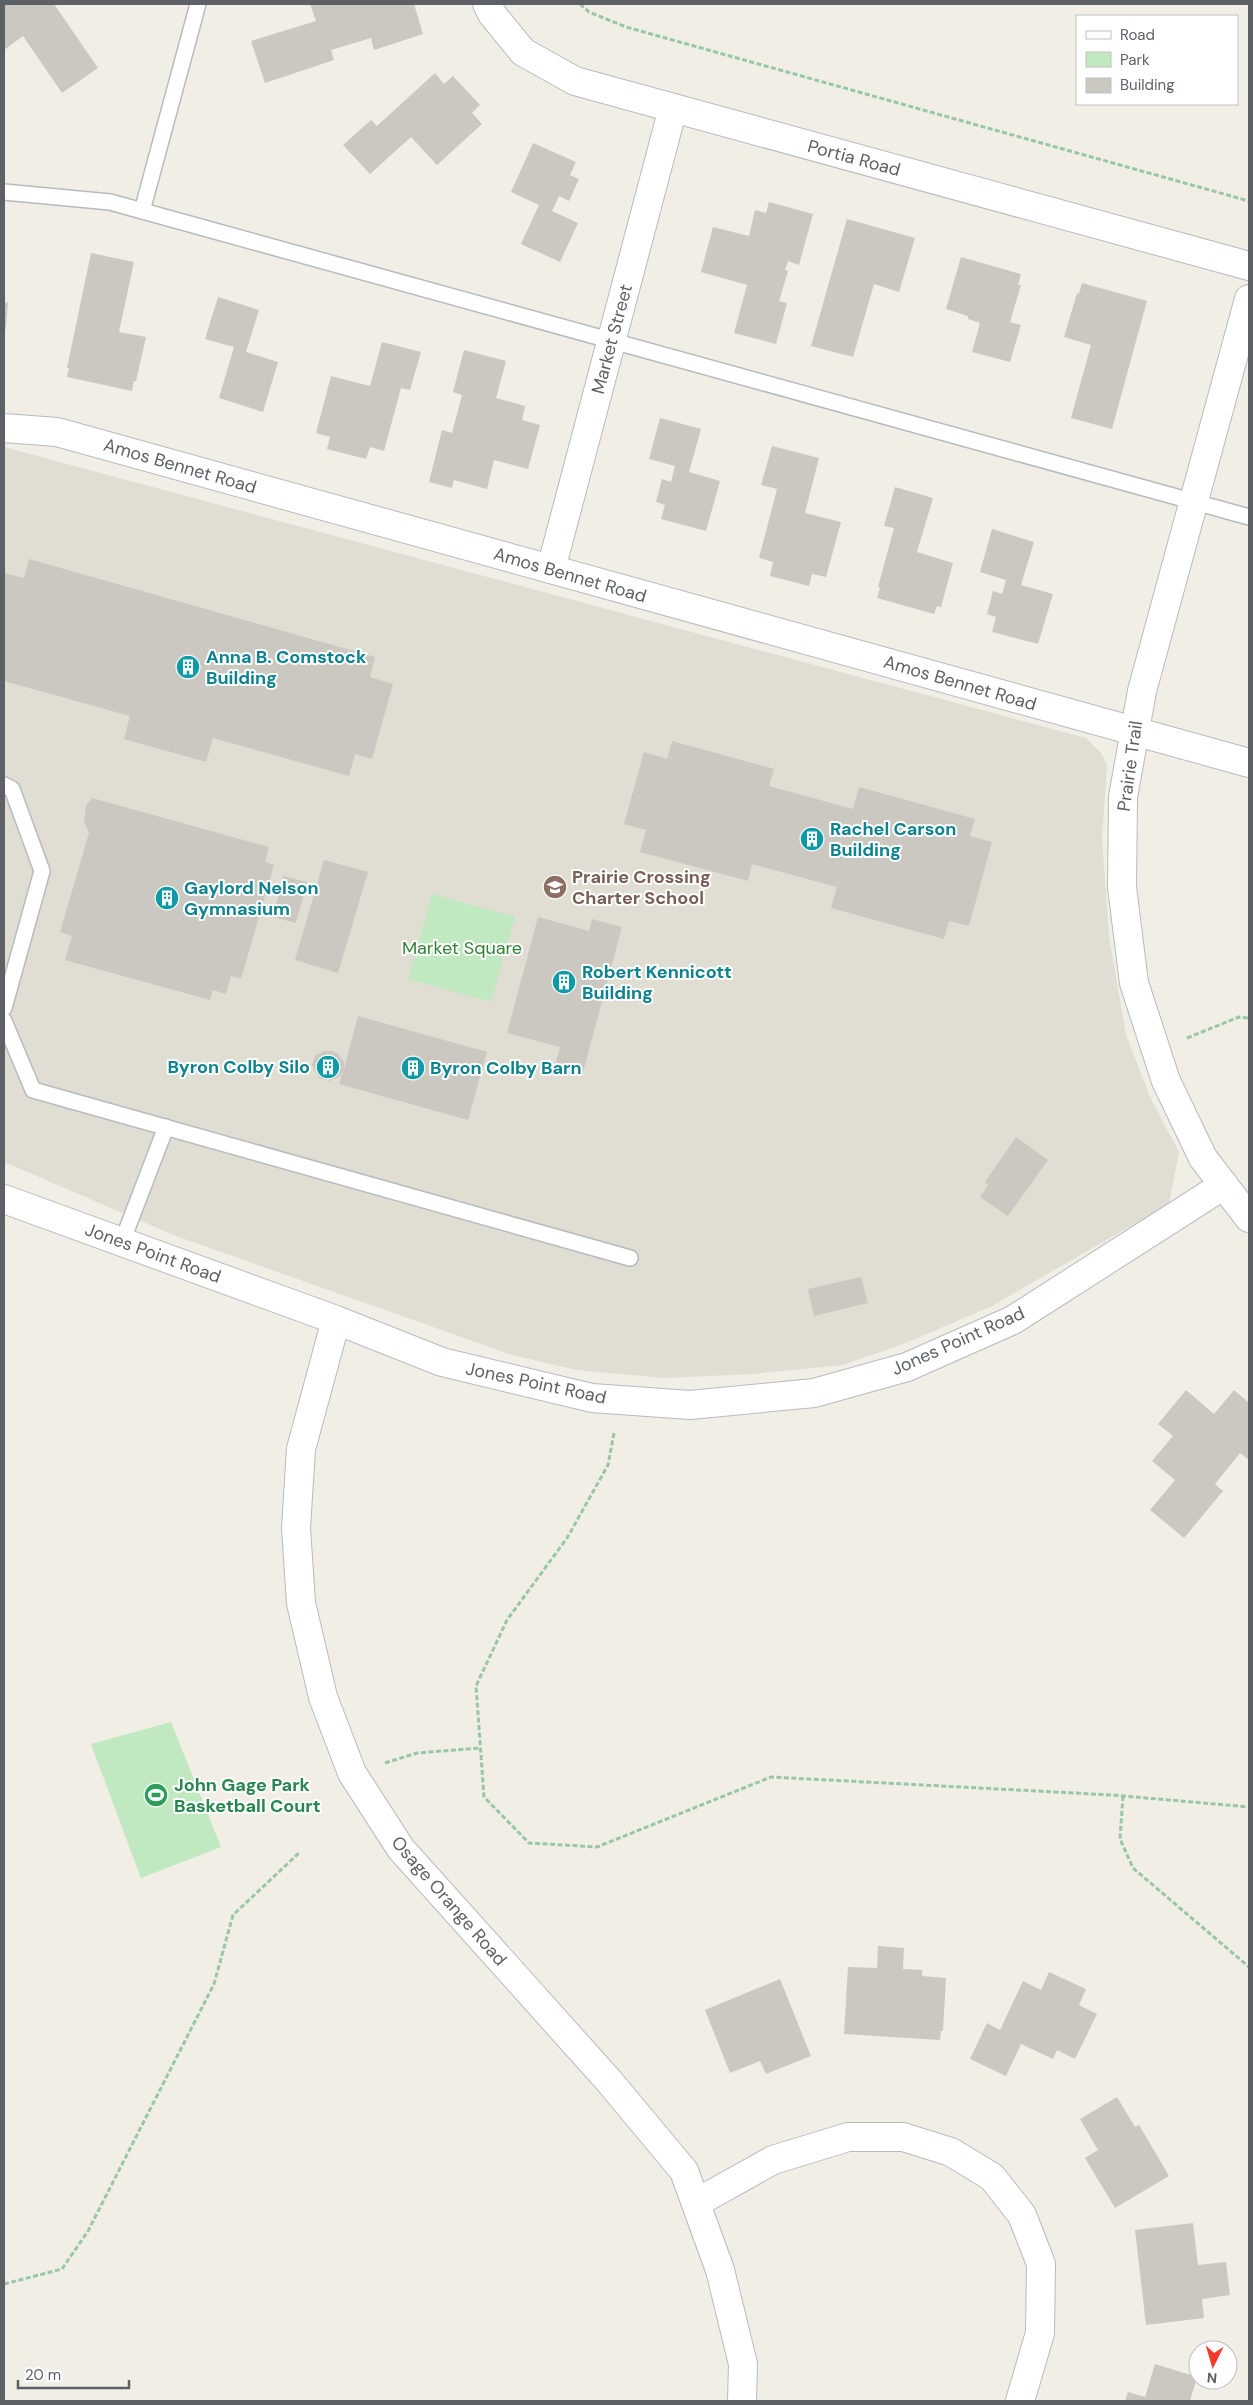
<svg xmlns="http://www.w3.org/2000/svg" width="1253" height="2405" viewBox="0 0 1253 2405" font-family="'DM Sans',sans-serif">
<rect width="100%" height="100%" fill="#f0eee5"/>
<!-- education -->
<path fill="#e0ddd3" d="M4,447L1086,738L1102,754L1107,766L1102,838L1109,936L1126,1035L1151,1099L1179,1152L1169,1204L990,1307L903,1344L843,1365L753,1374L664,1378L577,1370L512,1355L176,1236L4,1162Z"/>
<!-- green -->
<g fill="#c0e9c1">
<path d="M432,894L515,917L491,1002L408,979Z"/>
<path d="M171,1722L221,1847L141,1878L91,1744Z"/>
</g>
<!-- building -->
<g fill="#cbc8c2">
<path d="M4,4H54L98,68L62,93L23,36L4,50Z"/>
<path d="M310,4H414L423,34L374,50L371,38L331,50L334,60L265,83L251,41L316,21Z"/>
<path d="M435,73L444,84L453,76L480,105L472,113L482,124L437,165L411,137L370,174L343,145L371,120L377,126Z"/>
<path d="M533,143L576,162L570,175L579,179L569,201L559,196L552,211L578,223L560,262L521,244L539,205L511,192Z"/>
<path d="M769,202L813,214L799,265L788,261L785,270L788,271L779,301L787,303L776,344L734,333L747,285L701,272L713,227L749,236L755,210L766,213Z"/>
<path d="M847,219L915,238L899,292L874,284L853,357L811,346Z"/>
<path d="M91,253L134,262L119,332L146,337L136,381H134L132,391L67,377L69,368H67Z"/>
<path d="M961,257L1021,274L1018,285H1021L1010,322L1021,325L1010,362L972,352L980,323L968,319V316L946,309Z"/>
<path d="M1082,283L1147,301L1112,429L1071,418L1091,345L1064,337L1077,293L1079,294Z"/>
<path d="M218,297L259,310L246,352L278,362L263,412L219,398L234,347L205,339Z"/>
<path d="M4,302L8,303L5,334H4Z"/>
<path d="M382,342L421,352L410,390L401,388L384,451L370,447L366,459L327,449L330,437L316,433L331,376L370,386Z"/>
<path d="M464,350L506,361L496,398L525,406L522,420L540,425L528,469L494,460L487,489L454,480L452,488L429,482L442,430L452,433L462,395L453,392Z"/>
<path d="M660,418L701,429L689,472L720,481L706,531L661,519L665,505L656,502L662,479L671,482L675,466L649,459Z"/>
<path d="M772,446L819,458L805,513L841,522L826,577L812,574L809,586L770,576L773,562L759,558L777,489L761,485Z"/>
<path d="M895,487L933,498L917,552L953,563L941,607L937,606L934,614L877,598L880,588L878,587L894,528L884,526Z"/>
<path d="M992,529L1034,542L1021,585L1053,594L1038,644L992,632L996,617L987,614L993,591L1002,594L1006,580L980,572Z"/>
<path d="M29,559L375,657L370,677L393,684L372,759L355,754L349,776L213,738L206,762L124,739L130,716L4,681V573L24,578Z"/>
<path d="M672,741L774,769L769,786L853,809L859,787L975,819L970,836L992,842L969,926L949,921L944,939L831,908L837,887L752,864L748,881L640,852L646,830L624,824L644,752L667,759Z"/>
<path d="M92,798L269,847L265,862L274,865L241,979L231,976L226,994L213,990L210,1000L65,960L72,936L60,932L89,833L84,822L86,806Z"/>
<path d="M324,860L368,872L338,973L295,960Z"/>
<path d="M283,876L307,882L296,923L273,917Z"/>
<path d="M538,917L589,931L592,919L622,927L582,1076L554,1069L560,1047L507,1033Z"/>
<path d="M358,1016L487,1052L468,1120L339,1084L343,1071L339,1077L329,1081L319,1078L312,1065L315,1056L324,1051H333L338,1054L344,1062V1069Z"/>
<path d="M1016,1137L1048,1160L1008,1216L980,1197L988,1185L985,1182Z"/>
<path d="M861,1277L868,1303L814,1316L808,1289Z"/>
<path d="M1186,1390L1214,1414L1234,1390L1249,1403V1460L1240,1453L1215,1484L1223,1491L1184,1538L1150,1510L1175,1480L1152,1461L1173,1436L1158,1424Z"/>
<path d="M878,1946L904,1948L903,1969L922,1970V1976L946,1978L943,2031H941L940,2040L844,2034L848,1967L877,1968Z"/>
<path d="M1049,1972L1086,1989L1079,2005L1097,2014L1075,2059L1057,2050L1053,2059L1021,2044L1006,2076L970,2059L987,2023L1000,2030L1023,1981L1041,1990Z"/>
<path d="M780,1979L811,2056L766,2074L760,2061L730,2073L705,2010Z"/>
<path d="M1117,2097L1135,2127L1139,2125L1169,2176L1115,2208L1085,2158L1098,2150L1080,2119Z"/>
<path d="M1193,2223L1198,2265L1226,2262L1230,2295L1202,2299L1204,2318L1146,2325L1135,2230Z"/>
<path d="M1155,2364L1197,2377L1190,2401H1125L1128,2392L1145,2397Z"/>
</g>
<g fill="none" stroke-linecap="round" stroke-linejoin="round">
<!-- service casing -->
<g stroke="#b7bbbf" stroke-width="18">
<g id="service">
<path d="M4,192L110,202L1249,517"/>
<path d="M142,211L198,4"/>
<path d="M4,785L12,789L42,871L4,1008"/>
<path d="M4,1021L33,1090L630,1258"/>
<path d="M122,1242L166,1127"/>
</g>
</g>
<!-- minor casing -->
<g stroke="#b7bbbf" stroke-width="30">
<g id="minor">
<path d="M487,4L492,14L523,52L575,81L1249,266"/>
<path d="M1249,299L1142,691L1123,797L1122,887L1134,983L1166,1081L1203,1158L1249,1218"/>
<path d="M4,428L57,432L1249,763"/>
<path d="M551,569L673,108"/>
<path d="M4,1199L336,1320L442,1362L592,1398L690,1405L814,1393L907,1367L1013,1320L1224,1185"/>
<path d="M336,1320L301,1449L296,1528L301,1603L323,1697L352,1773L401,1849L609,2081L684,2171L720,2270L743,2364L742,2401"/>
<path d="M696,2203L773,2160L848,2137H903L951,2152L992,2177L1022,2215L1041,2264L1040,2333L1020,2401"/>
</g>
</g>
<!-- path -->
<g stroke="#98c7a6" stroke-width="3" stroke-dasharray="5 2.5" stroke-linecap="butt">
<path d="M580,4L589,12L626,27L1249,201"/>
<path d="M1187,1038L1239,1017L1249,1018"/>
<path d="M614,1433L608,1465L567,1538L507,1620L476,1686L484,1797L529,1843L597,1847L771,1777L1112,1795L1249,1807"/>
<path d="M385,1763L417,1753L480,1748"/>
<path d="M1123,1796L1120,1839L1133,1868L1249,1967"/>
<path d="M4,2284L62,2269L88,2231L214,1984L233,1915L300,1852"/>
</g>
<!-- service -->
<use href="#service" stroke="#fff" stroke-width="15"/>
<!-- minor -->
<use href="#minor" stroke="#fff" stroke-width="28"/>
</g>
<!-- icons -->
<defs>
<g id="building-disc" transform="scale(1.25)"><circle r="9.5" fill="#0f9aa8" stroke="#fff"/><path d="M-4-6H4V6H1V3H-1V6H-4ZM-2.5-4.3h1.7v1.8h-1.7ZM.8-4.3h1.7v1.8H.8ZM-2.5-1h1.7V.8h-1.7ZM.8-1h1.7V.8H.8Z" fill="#fff"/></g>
<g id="school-disc" transform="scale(1.25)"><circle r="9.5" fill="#8d6e63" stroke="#fff"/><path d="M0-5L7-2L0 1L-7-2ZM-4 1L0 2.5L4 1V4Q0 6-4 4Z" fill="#fff"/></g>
<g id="stadium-disc" transform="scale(1.25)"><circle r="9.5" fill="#2e9e5b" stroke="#fff"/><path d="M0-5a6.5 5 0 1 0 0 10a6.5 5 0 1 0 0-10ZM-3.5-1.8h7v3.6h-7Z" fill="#fff"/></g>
</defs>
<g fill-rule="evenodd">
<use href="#building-disc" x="188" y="667"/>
<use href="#building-disc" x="812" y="839"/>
<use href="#school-disc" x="555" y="887"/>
<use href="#building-disc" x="167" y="898"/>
<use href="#building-disc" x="564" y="982"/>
<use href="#building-disc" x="328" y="1067"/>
<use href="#building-disc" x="413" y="1068"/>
<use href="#stadium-disc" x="156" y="1795"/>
</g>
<g text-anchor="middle" stroke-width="4" stroke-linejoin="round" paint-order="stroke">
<!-- street labels -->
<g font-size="18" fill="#5d6166" stroke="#fff">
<text transform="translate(854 158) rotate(15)" y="6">Portia Road</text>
<text transform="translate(612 339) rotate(-75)" y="6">Market Street</text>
<text transform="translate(180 466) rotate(16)" y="6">Amos Bennet Road</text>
<text transform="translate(570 575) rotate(16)" y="6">Amos Bennet Road</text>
<text transform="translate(960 683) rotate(16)" y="6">Amos Bennet Road</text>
<text transform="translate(1130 766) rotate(-82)" y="6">Prairie Trail</text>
<text transform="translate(153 1253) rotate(20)" y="6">Jones Point Road</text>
<text transform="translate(958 1341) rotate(-24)" y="6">Jones Point Road</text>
<text transform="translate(536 1383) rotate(12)" y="6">Jones Point Road</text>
<text transform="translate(449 1901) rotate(49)" y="6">Osage Orange Road</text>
</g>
<!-- culture labels -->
<g font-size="18" font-weight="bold" fill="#0d838f" stroke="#fff" text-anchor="start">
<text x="206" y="663">Anna B. Comstock<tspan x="206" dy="21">Building</tspan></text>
<text x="830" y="835">Rachel Carson<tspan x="830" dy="21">Building</tspan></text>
<text x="184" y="894">Gaylord Nelson<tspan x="184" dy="21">Gymnasium</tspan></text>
<text x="582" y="978">Robert Kennicott<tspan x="582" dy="21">Building</tspan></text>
<text x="310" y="1073" text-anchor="end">Byron Colby Silo</text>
<text x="430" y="1074">Byron Colby Barn</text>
</g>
<!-- education labels -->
<g font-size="18" font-weight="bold" fill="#785e54" stroke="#fff" text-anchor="start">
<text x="572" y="883">Prairie Crossing<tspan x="572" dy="21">Charter School</tspan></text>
</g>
<!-- park labels -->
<g font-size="18" fill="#308234" stroke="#fff">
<text x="462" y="954">Market Square</text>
</g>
<!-- leisure labels -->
<g font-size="18" font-weight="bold" fill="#27864d" stroke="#fff" text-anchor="start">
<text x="174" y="1791">John Gage Park<tspan x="174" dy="21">Basketball Court</tspan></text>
</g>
</g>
<!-- border -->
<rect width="1253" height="2405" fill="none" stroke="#5d6166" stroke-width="10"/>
<!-- legend -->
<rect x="1076" y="15" width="162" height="90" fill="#ffffff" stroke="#bec0c2"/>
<rect x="1086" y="31" width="25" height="8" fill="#ffffff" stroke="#bec0c2"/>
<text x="1120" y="40" font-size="15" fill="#5d6166">Road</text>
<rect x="1086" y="52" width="25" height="15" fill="#c0e9c1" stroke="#bec0c2"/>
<text x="1120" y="65" font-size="15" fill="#5d6166">Park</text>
<rect x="1086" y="78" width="25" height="15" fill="#cbc8c2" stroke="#bec0c2"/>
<text x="1120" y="90" font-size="15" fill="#5d6166">Building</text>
<!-- north arrow -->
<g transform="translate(1213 2365) rotate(185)"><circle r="24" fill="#ffffff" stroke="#bec0c2"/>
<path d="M0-4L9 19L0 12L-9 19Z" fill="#f33a28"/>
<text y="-8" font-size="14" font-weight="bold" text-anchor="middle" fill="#5d6166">N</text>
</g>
<!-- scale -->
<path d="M18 2380v8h111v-8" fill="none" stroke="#5d6166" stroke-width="2.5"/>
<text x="25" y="2380" font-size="15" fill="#5d6166" stroke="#ffffff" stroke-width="4" paint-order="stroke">20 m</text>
</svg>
